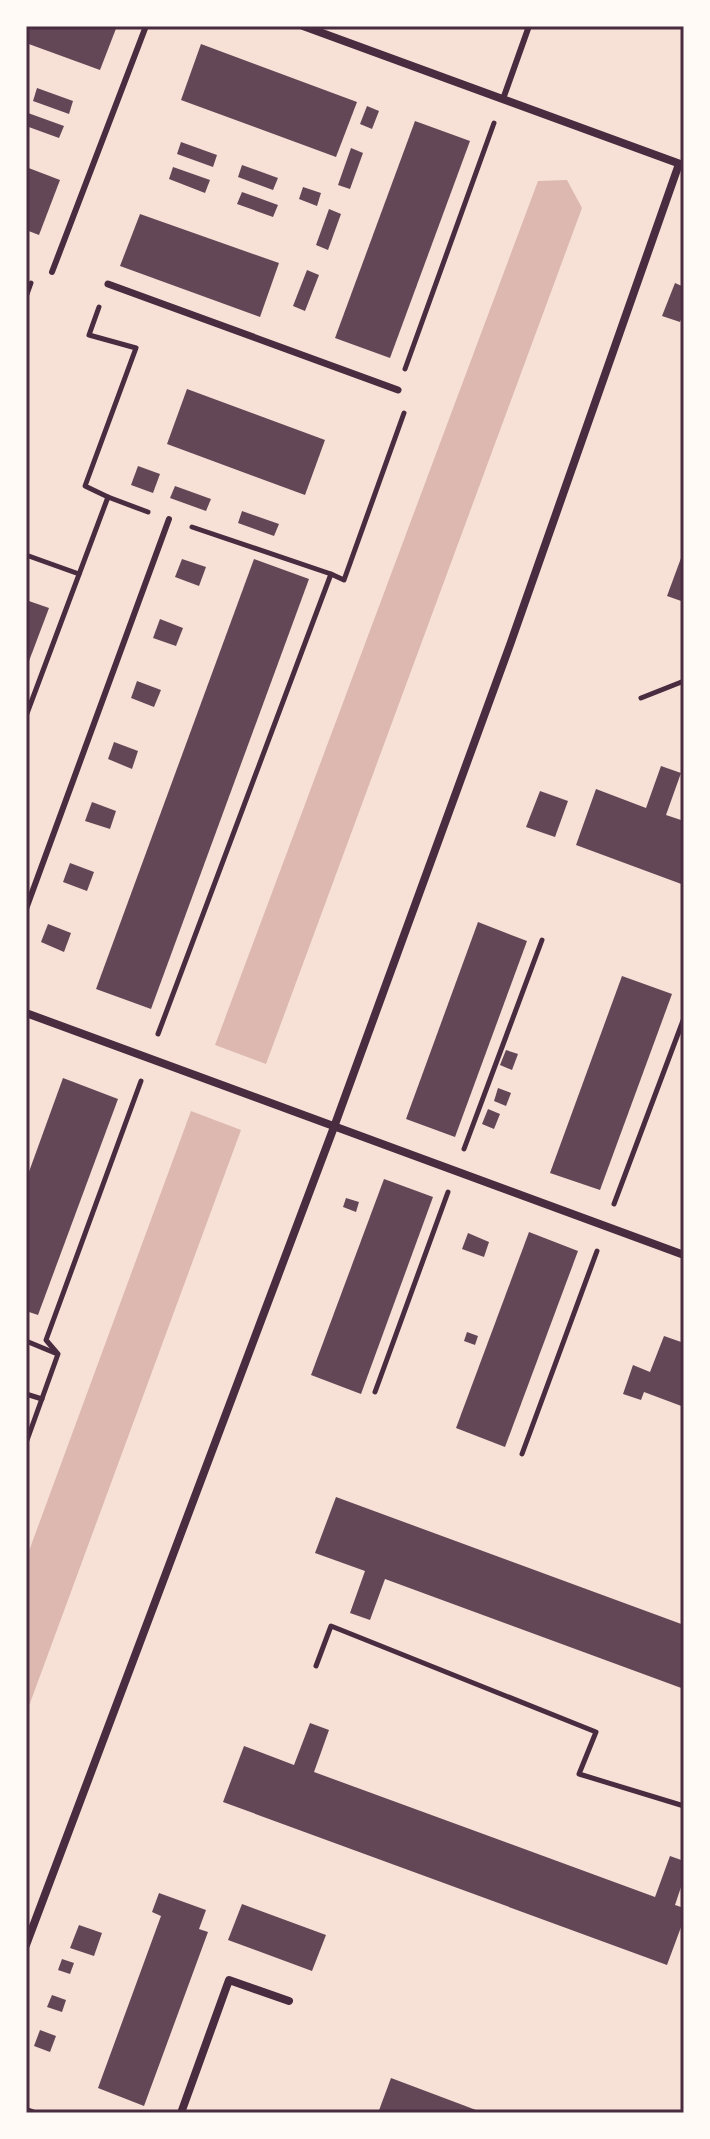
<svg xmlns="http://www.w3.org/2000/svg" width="710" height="2139" viewBox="0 0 710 2139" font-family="Merriweather,serif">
<rect width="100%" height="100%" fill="#f7e1d7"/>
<!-- water -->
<g fill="#dcb8b0">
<path d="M567,180L582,208L266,1064L215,1045L538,181Z"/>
<path d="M191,1111L241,1130L26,1714V1559Z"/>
</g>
<!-- building -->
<g fill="#644757">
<path d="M26,26H117L100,70L26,43Z"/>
<path d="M201,44L357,102L336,157L181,100Z"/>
<path d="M37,88L73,101L69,114L33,101Z"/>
<path d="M367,106L379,111L372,129L360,124Z"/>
<path d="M28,113L64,126L59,138L26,126Z"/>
<path d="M415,121L470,141L390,358L335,338Z"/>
<path d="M181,142L217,155L213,167L177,154Z"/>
<path d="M351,148L363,153L350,189L338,185Z"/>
<path d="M242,165L278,178L273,190L238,177Z"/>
<path d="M26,167L60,180L39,235L26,230Z"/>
<path d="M173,167L210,180L205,193L169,179Z"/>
<path d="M303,187L321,193L317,206L299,199Z"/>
<path d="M242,192L278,205L273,217L237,204Z"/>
<path d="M329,209L341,214L328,250L316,245Z"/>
<path d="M140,214L279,263L260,317L120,266Z"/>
<path d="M307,270L319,275L305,311L293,306Z"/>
<path d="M675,283L684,287V311L680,322L662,316Z"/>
<path d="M187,389L325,440L305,495L167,444Z"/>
<path d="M138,466L160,474L153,493L131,485Z"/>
<path d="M175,486L211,499L206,511L170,498Z"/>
<path d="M242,511L279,524L274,536L238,523Z"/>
<path d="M684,550V602L667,596Z"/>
<path d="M182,559L206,567L199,586L175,577Z"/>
<path d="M254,559L309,579L151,1009L96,989Z"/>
<path d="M26,600L49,608L26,669Z"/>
<path d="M160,619L183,628L176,646L153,638Z"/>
<path d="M137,681L161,690L154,707L131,698Z"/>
<path d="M114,742L138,751L132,769L108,759Z"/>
<path d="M661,766L681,773L666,815L684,821V885L576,845L596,789L646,808Z"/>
<path d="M540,791L568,801L555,837L526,827Z"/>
<path d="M92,802L116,811L110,829L85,821Z"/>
<path d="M70,863L94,872L87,891L63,882Z"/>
<path d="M478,922L527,941L455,1137L406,1119Z"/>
<path d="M48,924L71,933L64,952L41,942Z"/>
<path d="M622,976L672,994L600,1190L550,1173Z"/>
<path d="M506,1050L518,1054L512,1070L500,1065Z"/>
<path d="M63,1078L118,1099L38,1315L26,1311V1180Z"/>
<path d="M498,1088L511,1093L506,1106L494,1101Z"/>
<path d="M488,1109L500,1114L494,1129L482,1124Z"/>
<path d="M384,1179L433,1197L361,1394L311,1375Z"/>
<path d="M346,1198L359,1202L356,1212L343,1207Z"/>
<path d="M529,1232L578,1251L505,1447L456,1428Z"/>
<path d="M468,1233L489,1242L484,1257L462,1249Z"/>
<path d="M467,1332L478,1336L475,1345L464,1341Z"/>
<path d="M664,1336L684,1343V1407L644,1392L641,1400L623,1394L633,1365L650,1372Z"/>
<path d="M336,1497L684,1625V1689L385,1579L370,1620L350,1613L365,1571L315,1553Z"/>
<path d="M310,1723L329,1730L314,1772L655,1897L670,1856L684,1861V1878L675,1905L684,1908V1919L667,1965L223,1802L244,1746L294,1765Z"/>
<path d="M159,1893L206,1910L199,1929L208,1932L144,2106L98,2088L161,1916L152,1912Z"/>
<path d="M242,1904L326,1935L312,1971L228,1940Z"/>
<path d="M79,1925L102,1933L94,1956L70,1948Z"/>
<path d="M62,1959L74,1963L70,1974L58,1970Z"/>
<path d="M52,1995L66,2000L62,2012L47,2007Z"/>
<path d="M40,2030L56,2036L50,2052L34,2046Z"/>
<path d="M391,2078L484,2113H378Z"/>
</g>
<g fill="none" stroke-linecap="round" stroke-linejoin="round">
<!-- path -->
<g stroke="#4a2c40" stroke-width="5">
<path d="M26,297L31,283"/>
<path d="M99,307L89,335L136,348L85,486L108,497"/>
<path d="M405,369L494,123"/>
<path d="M192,527L331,574"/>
<path d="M26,555L79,574"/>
<path d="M641,698L684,681"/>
<path d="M26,716L108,497L148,512"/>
<path d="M158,1034L331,574L344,580L404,413"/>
<path d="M464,1149L542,940"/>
<path d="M614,1204L684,1018"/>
<path d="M26,1341L55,1353"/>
<path d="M375,1392L448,1192"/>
<path d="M26,1394L42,1399"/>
<path d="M26,1443L58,1354L46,1340L141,1081"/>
<path d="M522,1454L597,1251"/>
<path d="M316,1666L331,1626L596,1732L579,1774L684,1806"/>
</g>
<!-- service -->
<g stroke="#4a2c40" stroke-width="6">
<path d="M503,99L529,26"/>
<path d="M52,272L146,26"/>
<path d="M26,909L169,519"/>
</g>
<!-- pedestrian -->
<path stroke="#4a2c40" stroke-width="7" d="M108,284L398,390"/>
<!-- minor -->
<g stroke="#4a2c40" stroke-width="8">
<path d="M303,26L683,165"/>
<path d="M26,1013L684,1255"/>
<path d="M26,1945L334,1127L511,642L679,164"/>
<path d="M26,2111L32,2113"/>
<path d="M181,2113L229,1980L289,2001"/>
</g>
</g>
<!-- border -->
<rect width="710" height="2139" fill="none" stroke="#fffaf5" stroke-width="56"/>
<rect x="28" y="28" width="654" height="2083" fill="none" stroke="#4a2c40" stroke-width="3"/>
</svg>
